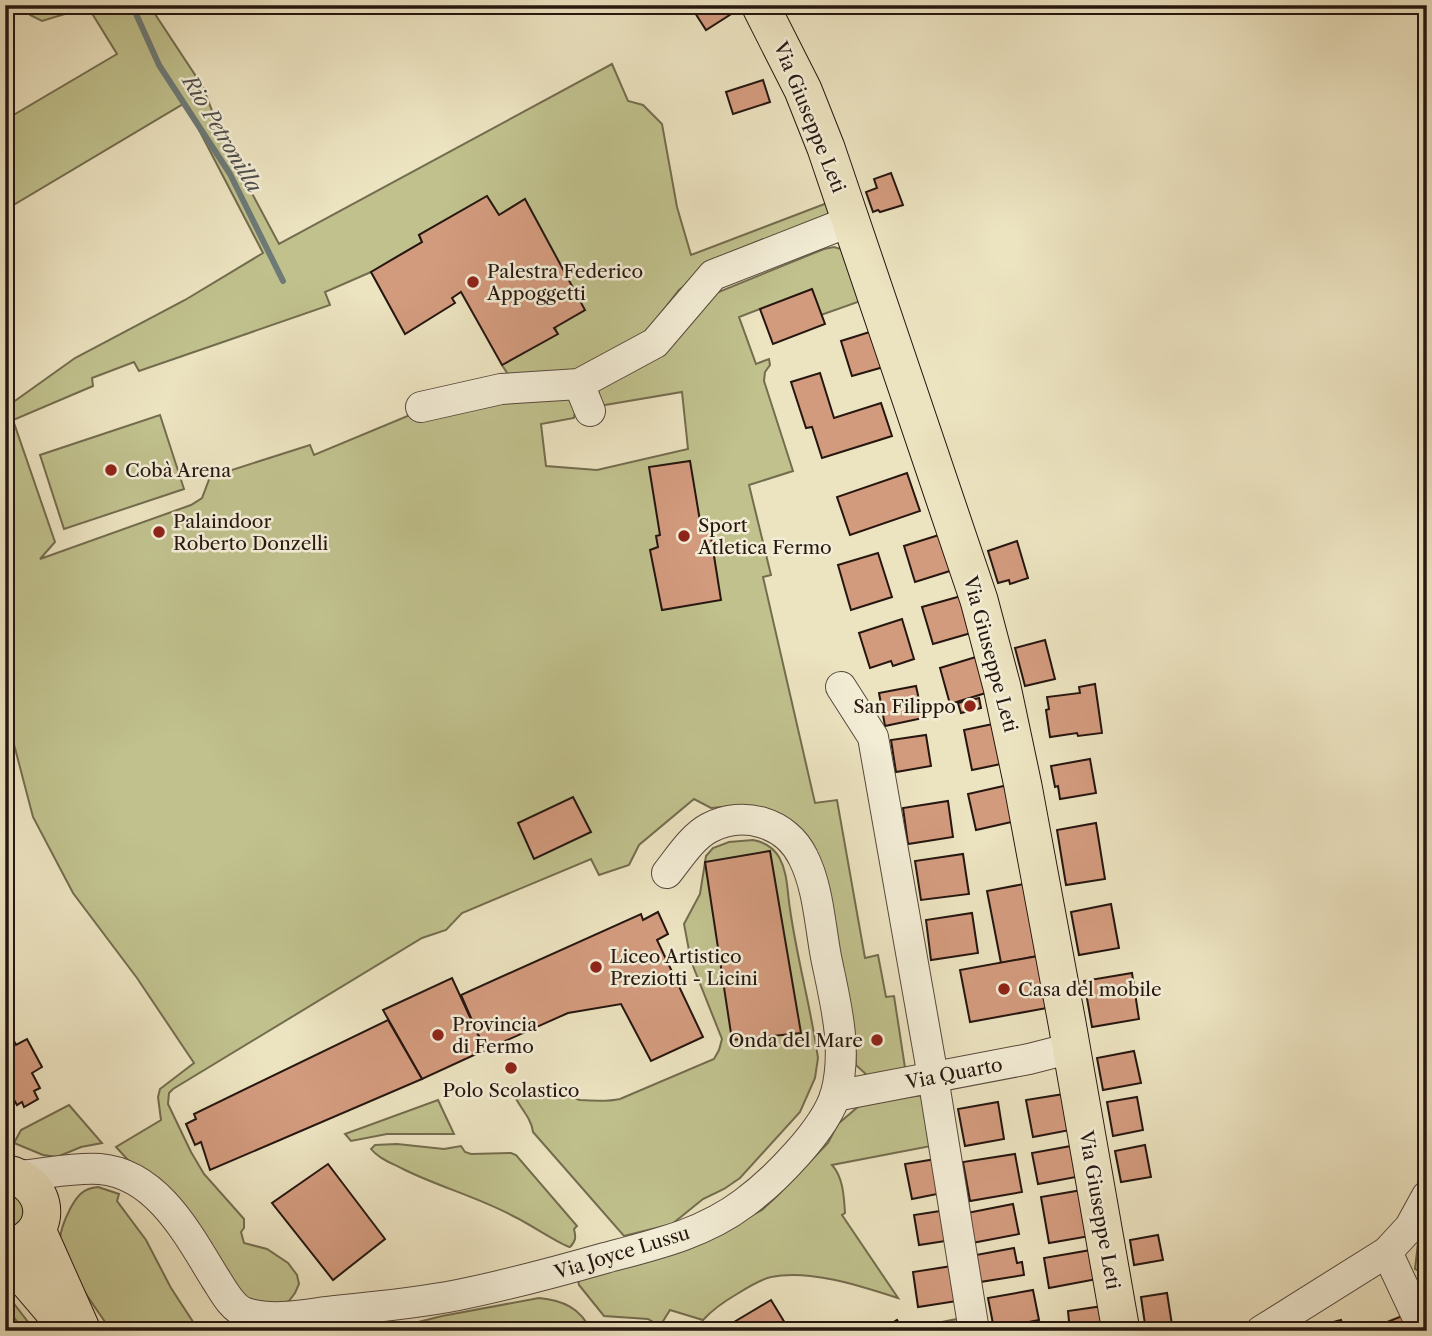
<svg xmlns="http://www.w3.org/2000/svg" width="1432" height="1336" viewBox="0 0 1432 1336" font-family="'Libre Caslon Text',serif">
<rect width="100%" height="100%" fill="#ece3c0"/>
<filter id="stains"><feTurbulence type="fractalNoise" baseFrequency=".00286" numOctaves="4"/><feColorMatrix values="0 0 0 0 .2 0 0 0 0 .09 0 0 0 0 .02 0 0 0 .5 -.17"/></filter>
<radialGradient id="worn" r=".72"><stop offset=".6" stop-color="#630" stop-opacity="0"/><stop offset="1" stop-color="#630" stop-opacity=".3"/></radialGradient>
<!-- green -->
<g fill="#c0c18d" stroke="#736c4e" stroke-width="2">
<path d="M25,5H149L203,87L222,137L279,244L612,64L628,101L643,105L662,124L677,207L691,255L835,200L829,218L695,278L679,290L651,326L637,339L586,370L511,379L502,365L557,334L524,200L499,215L487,196L419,235L422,242L371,272L325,292L330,305L139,371L134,362L92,378L93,386L13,420L55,542L40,559L191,505L202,498L210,477L310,445L314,455L410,415L566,392L576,406L574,418L541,424L546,466L597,470L688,449L682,392L605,405H601L597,386L694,302L824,249L834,247L841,249L869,298L821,315L812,289L739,317L756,364L769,359L770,365L765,372L764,381L793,471L749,485L771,575L763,577L815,803L837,800L865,958L878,955L886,997L894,996L906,1074L869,1077L856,1065L855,1041L822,864L759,808L743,805L711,808L694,799L639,845L629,865L599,875L591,859L462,913L446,930L422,938L173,1089L169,1093L168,1104L191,1152L204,1174L244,1219V1228L241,1232L244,1243L267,1249L288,1263L297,1275L299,1284L295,1293L289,1301L277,1305H266L243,1296L166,1189L127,1159L116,1147L161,1120L158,1097L160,1089L194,1063L137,978L73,893L33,817L11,733L5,697V408L75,358L185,300L263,253L185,103L5,210V120L117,54L88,7L42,21L30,15Z"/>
<path d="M160,415L184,489L64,529L40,455Z"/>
<path d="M753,840C764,842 773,847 779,857C788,873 787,891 790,909C797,959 811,1008 818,1058L815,1078L800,1112L740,1178L724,1189L703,1199L672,1224L624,1236L533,1132C531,1115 515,1104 511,1087L515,1086C538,1104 540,1094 563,1095C569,1095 575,1099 580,1100C593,1101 607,1102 620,1099L714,1059L719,1050L722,1039L691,961L684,924L700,894L706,856L713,848L729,842Z"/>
<path d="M924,1095L931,1146L832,1165C843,1177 844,1196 845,1213L842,1215L898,1298C861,1286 810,1269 771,1277C759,1280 748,1287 737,1294C725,1301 713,1309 703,1320L670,1310L660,1326L648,1319L604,1316L579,1285L577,1274L741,1221L762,1210L777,1196L828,1143L838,1124L859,1106L875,1101Z"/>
<path d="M438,1100L454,1134H387L351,1141L345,1134Z"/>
<path d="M69,1105L102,1143L81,1147L57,1157L43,1155L14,1143L21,1130Z"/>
<path d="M397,1144L444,1149L461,1146L465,1152L471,1154L511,1153L516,1155L577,1226L574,1229C576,1237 576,1241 570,1247C562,1246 525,1221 513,1216C478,1197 439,1187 403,1169C392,1163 379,1159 371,1149L375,1145Z"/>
<path d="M5,1181L35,1210L5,1243Z"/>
<path d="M98,1187L119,1194L117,1201L146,1240L171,1288L199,1331H111C98,1310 61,1263 60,1240C60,1230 66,1217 70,1209C77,1196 83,1188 98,1187Z"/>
<path d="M1425,1228L1427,1233V1292L1419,1271L1415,1269L1418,1243Z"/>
<path d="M5,1292L35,1331H24L5,1305Z"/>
<path d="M539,1298C562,1300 581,1308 591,1331H383L442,1316Z"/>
<path d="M962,1318L965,1331H920L917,1327Z"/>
</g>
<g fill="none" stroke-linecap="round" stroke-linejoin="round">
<!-- stream -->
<path stroke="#6d7a77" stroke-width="6" d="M132,5L159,65L230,174L283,281"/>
</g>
<!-- building -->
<g fill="#d39b7e" stroke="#261610" stroke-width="2">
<path d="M690,5H732L736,11L706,30Z"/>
<path d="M763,80L770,102L733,114L726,92Z"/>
<path d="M891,173L903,205L880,212L878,210L873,212L866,192L877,188L874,179Z"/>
<path d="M487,196L499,215L525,199L585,310L554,328L558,334L502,365L461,292L452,298L455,303L405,334L371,272L422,242L419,235Z"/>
<path d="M812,289L825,324L773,344L760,309Z"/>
<path d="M876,330L887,366L852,376L841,341Z"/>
<path d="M820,373L834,418L881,403L892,436L822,458L812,427L806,428L791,382Z"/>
<path d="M690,461L701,527L708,526L711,537L721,600L662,610L650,550L658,547L656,536L660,535L649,467Z"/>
<path d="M907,473L920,511L850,535L837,497Z"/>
<path d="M942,534L953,570L915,582L904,546Z"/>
<path d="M1017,541L1028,578L1010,584L1009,580L998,583L988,551Z"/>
<path d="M878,553L892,597L851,610L838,565Z"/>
<path d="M961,596L971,633L933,644L922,607Z"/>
<path d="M902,619L914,659L893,666L891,661L870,668L859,633Z"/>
<path d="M1045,640L1055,679L1025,686L1015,648Z"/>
<path d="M979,656L989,692L950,704L940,668Z"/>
<path d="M1095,684L1102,733L1078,736L1077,733L1050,737L1046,710L1049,709L1047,697L1080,693L1079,687Z"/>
<path d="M916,686L923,718L885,726L879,693Z"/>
<path d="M979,698L981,708L961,713L958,703Z"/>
<path d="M993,724L1001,764L972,770L964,730Z"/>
<path d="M926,735L931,766L896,772L891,740Z"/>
<path d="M1090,759L1096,793L1060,799L1058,786L1055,787L1051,766Z"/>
<path d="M1008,785L1016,821L976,830L968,794Z"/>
<path d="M573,797L591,832L534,859L518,823Z"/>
<path d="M948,801L953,837L908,844L903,808Z"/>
<path d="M1096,823L1105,879L1066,885L1057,830Z"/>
<path d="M770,851L801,1033L732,1040L705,862Z"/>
<path d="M963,854L969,894L921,900L915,861Z"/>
<path d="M1024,884L1038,956L1001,963L987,891Z"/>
<path d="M1111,904L1119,948L1079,955L1071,912Z"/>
<path d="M658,912L668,934L657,940L703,1037L651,1061L621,1004L568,1013L485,1050L461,995L641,914L643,920Z"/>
<path d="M972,913L978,953L931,960L926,920Z"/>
<path d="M1038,956L1047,1008L970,1022L960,970Z"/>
<path d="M1132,973L1139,1019L1092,1027L1084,981Z"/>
<path d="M452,978L485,1050L422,1079L383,1010Z"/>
<path d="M388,1020L422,1079L210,1170L201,1142L195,1145L186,1124L196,1119L194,1114Z"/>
<path d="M10,1033L16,1045L27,1039L42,1067L32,1073L40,1088L34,1091L38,1099L24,1107L22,1102L17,1105L5,1084V1036Z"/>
<path d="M1134,1051L1141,1083L1103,1090L1097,1058Z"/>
<path d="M1064,1094L1070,1130L1033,1137L1026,1100Z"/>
<path d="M1137,1097L1143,1130L1113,1136L1107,1102Z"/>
<path d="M998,1102L1004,1139L965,1146L958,1109Z"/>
<path d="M1145,1145L1151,1177L1121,1182L1115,1151Z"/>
<path d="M1071,1146L1076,1177L1038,1184L1032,1153Z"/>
<path d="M1015,1154L1022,1192L970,1201L963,1162Z"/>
<path d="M936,1159L942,1193L912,1199L905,1164Z"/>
<path d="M328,1164L385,1239L333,1280L272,1203Z"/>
<path d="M1082,1190L1090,1236L1049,1243L1041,1197Z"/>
<path d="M1013,1204L1019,1234L972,1243L967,1213Z"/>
<path d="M947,1210L952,1240L919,1245L914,1215Z"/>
<path d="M1158,1235L1163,1260L1134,1265L1130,1240Z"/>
<path d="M1014,1248L1017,1263L1022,1262L1024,1275L980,1282L976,1255Z"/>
<path d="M1091,1250L1097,1279L1049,1288L1044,1258Z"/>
<path d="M952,1266L957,1301L918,1307L913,1272Z"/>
<path d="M1033,1290L1039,1320L994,1329L988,1298Z"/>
<path d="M1167,1293L1173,1331H1146L1141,1297Z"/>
<path d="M771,1300L788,1328L784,1331H726L724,1328Z"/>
<path d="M1103,1306L1106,1331H1070L1068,1311Z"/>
<path d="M1407,1314L1414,1331H1390L1387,1322Z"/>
<path d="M897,1320L904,1331H880Z"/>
<path d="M1341,1320L1344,1331H1308L1307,1329Z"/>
</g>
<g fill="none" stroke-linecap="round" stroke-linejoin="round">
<!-- minor casing -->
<g stroke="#58493c" stroke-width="32">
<g id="minor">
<path d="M579,384L590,411"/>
<path d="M421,407L501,389L579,384L655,343L713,275L851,221"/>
<path d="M841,687L873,737L933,1077L974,1331"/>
<path d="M835,1096L1029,1059L1072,1048"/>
<path d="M18,1176C45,1174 73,1167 100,1169C157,1174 188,1234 215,1278C223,1290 232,1309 246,1313C274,1322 307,1314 335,1311C376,1307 418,1303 458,1295C507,1285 556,1272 605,1258C654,1245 703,1234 744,1203C774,1181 826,1129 836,1093C848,1048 835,1001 826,957C820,925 818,886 803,857C786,822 743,810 709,828C692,837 679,858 667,873"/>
<path d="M1387,1252L1424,1331"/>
<path d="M1261,1331L1387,1252L1410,1227L1427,1196"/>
</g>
</g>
<!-- major casing -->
<g stroke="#261610" stroke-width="39">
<g id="major">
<path d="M760,5L803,90L826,148L979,600L1002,687L1023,786L1067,1023L1121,1331"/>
<path d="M5,1173C53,1183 55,1240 5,1248"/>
<path d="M37,1230L82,1331"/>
<path d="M5,1254L68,1328"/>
</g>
</g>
<!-- minor -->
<use href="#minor" stroke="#f3edd6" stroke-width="30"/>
<!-- major -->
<use href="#major" stroke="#ece3c0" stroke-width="37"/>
</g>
<!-- markers -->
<g fill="#8f2418" stroke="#f3edd6" stroke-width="2.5">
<circle cx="473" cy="282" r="7"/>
<circle cx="111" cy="470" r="7"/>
<circle cx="159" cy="532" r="7"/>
<circle cx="684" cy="536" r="7"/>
<circle cx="970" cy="706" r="7"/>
<circle cx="596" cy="967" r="7"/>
<circle cx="1004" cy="989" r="7"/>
<circle cx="438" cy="1035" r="7"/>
<circle cx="877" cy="1040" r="7"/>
<circle cx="511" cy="1068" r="7"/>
</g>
<g text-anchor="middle" stroke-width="5" stroke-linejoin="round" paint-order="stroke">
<!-- street labels -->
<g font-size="19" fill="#261610" stroke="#f3edd6">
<text transform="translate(810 117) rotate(68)" y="7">Via Giuseppe Leti</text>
<text transform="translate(991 654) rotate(75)" y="7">Via Giuseppe Leti</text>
<text transform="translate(954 1073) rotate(-11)" y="7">Via Quarto</text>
<text transform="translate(1100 1210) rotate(80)" y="7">Via Giuseppe Leti</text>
<text transform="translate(622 1252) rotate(-17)" y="7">Via Joyce Lussu</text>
</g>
<!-- poi labels -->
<g font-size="19" fill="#261610" stroke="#f3edd6" text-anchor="start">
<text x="487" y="278">Palestra Federico<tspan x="487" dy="22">Appoggetti</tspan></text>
<text x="125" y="477">Cobà Arena</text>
<text x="173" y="528">Palaindoor<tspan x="173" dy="22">Roberto Donzelli</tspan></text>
<text x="698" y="532">Sport<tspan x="698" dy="22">Atletica Fermo</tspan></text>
<text x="956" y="713" text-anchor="end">San Filippo</text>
<text x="610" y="963">Liceo Artistico<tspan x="610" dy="22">Preziotti - Licini</tspan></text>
<text x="1018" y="996">Casa del mobile</text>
<text x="452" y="1031">Provincia<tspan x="452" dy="22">di Fermo</tspan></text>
<text x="863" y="1047" text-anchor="end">Onda del Mare</text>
<text x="511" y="1097" text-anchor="middle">Polo Scolastico</text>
</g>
<!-- water labels -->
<g font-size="21" font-style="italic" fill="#4f504c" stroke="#f3edd6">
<text transform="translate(222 134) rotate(59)" y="7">Rio Petronilla</text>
</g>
</g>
<!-- margin -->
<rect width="1432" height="1336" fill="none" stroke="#ece3c0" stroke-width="28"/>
<rect x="7" y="7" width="1418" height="1322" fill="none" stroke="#261610" stroke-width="3.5"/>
<rect x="14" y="14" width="1404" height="1308" fill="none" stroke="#261610" stroke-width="2"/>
<rect width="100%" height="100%" filter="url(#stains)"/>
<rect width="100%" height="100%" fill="url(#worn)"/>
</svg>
